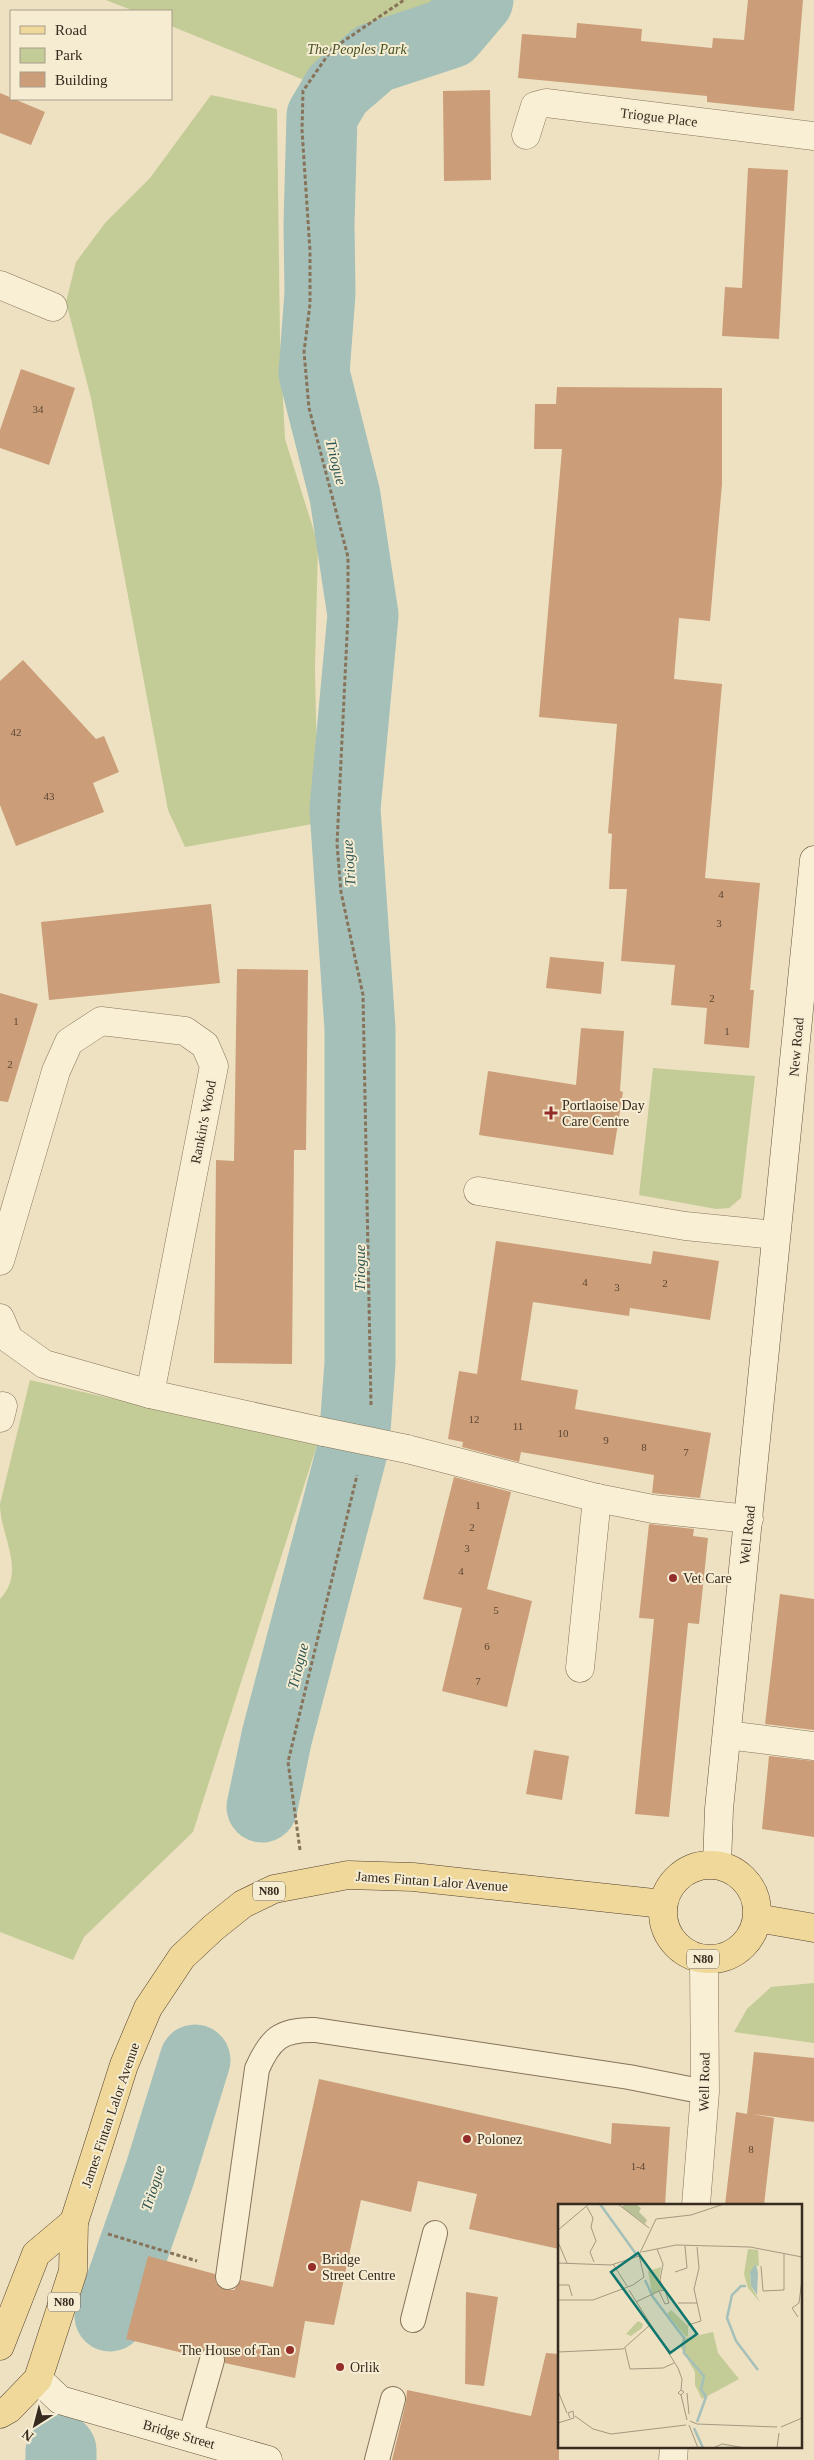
<svg xmlns="http://www.w3.org/2000/svg" width="814" height="2460" viewBox="0 0 814 2460" font-family="'Times New Roman',serif">
<rect width="100%" height="100%" fill="#ede1c2"/>
<!-- green -->
<g fill="#c3cb96">
<path d="M106,0H511L508,8L446,56L361,103L171,26V11H134Z"/>
<path d="M211,95L277,109L280,340L285,439L318,544L315,668L318,823L185,847L168,810L91,398L66,302L76,262L105,223L150,178Z"/>
<path d="M653,1068L755,1076L741,1198L729,1208L716,1209L639,1195Z"/>
<path d="M30,1380L317,1445L193,1832L84,1937L73,1960L0,1932V1599C27,1571 0,1536 0,1504Z"/>
<path d="M814,1983V2043L734,2032L747,2009L771,1987Z"/>
</g>
<g fill="none" stroke-linecap="round" stroke-linejoin="round">
<!-- river -->
<g stroke="#a4c0b9" stroke-width="71">
<path d="M262,1807L277,1736L354,1444L360,1363V1029L345,809L363,615L345,496L314,373L320,293L319,224L322,116L338,89L374,58L450,33L478,0"/>
<path d="M110,2316L160,2173L195,2060"/>
<path d="M61,2460V2450"/>
</g>
</g>
<!-- building -->
<g fill="#cb9d78">
<path d="M748,0H803L794,111L707,102V96L518,78L522,34L576,38L577,23L642,29L641,41L712,48L713,38L744,40Z"/>
<path d="M490,90L491,180L444,181L443,91Z"/>
<path d="M0,93L45,112L31,145L0,133Z"/>
<path d="M748,168L788,170L779,339L722,336L725,287L742,288Z"/>
<path d="M21,369L75,388L49,465L0,448V430Z"/>
<path d="M557,387L722,388V484L710,621L679,618L674,679L722,684L705,878L760,883L750,990H754L749,1048L704,1044L707,1008L671,1005L675,965L621,961L627,889H609L612,834L608,833L617,724L539,717L562,449H534L535,404H556Z"/>
<path d="M23,660L96,739L104,736L119,772L93,783L104,812L16,846L0,805V681Z"/>
<path d="M211,904L220,983L49,1000L41,922Z"/>
<path d="M550,957L604,962L601,994L546,988Z"/>
<path d="M237,969L308,970L306,1150H294L292,1364L214,1363L216,1160L234,1161Z"/>
<path d="M0,993L38,1004L8,1102L0,1101Z"/>
<path d="M581,1028L624,1031L620,1091L623,1092L613,1155L479,1135L488,1071L576,1085Z"/>
<path d="M496,1241L651,1264L653,1251L719,1261L710,1320L630,1308L629,1316L533,1302L521,1380L578,1390L575,1409L711,1433L700,1498L652,1493L654,1475L521,1452L519,1462L462,1447L463,1442L448,1439L459,1371L477,1374Z"/>
<path d="M454,1477L511,1492L487,1589L532,1601L507,1707L442,1691L462,1608L423,1599Z"/>
<path d="M649,1524L694,1529L693,1536L708,1538L699,1624L688,1623L669,1817L635,1814L654,1619L639,1618Z"/>
<path d="M780,1594L814,1599V1730L765,1724Z"/>
<path d="M534,1750L569,1756L562,1800L526,1794Z"/>
<path d="M769,1756L814,1761V1837L762,1829Z"/>
<path d="M754,2052L814,2058V2122L752,2114L774,2118L764,2205H725L736,2112L747,2114Z"/>
<path d="M319,2079L611,2144L612,2123L670,2127L665,2205H559V2249L469,2229L477,2194L418,2181L411,2212L361,2200L334,2325L305,2321L295,2378L225,2363L222,2351L215,2347L203,2350L199,2357L126,2339L148,2256L215,2274L216,2283L226,2290H234L241,2280L273,2287Z"/>
<path d="M466,2292L498,2297L484,2386L465,2384Z"/>
<path d="M546,2353L559,2354V2460H392L406,2402L407,2390L531,2416Z"/>
</g>
<g fill="none" stroke-linecap="round" stroke-linejoin="round">
<!-- lane casing -->
<g stroke="#87735a" stroke-width="26">
<g id="lane">
<path d="M228,2277L257,2069C270,2039 281,2029 315,2030L629,2077L705,2092"/>
<path d="M413,2320L435,2233"/>
<path d="M190,2438L212,2360"/>
<path d="M377,2460L393,2399"/>
</g>
</g>
<!-- street casing -->
<g stroke="#87735a" stroke-width="29">
<g id="street">
<path d="M526,135L535,106L546,103L814,136"/>
<path d="M0,285L53,307"/>
<path d="M478,1191L685,1226L775,1235"/>
<path d="M0,1261L56,1071L69,1042L101,1021L185,1031L205,1045L214,1066L150,1394"/>
<path d="M0,1318L9,1339L44,1364L150,1394L324,1432"/>
<path d="M0,1418L3,1406"/>
<path d="M407,1449L597,1498L653,1509L749,1519"/>
<path d="M580,1668L597,1498"/>
<path d="M727,1735L814,1746"/>
<path d="M696,2205L705,2092L704,1959"/>
<path d="M673,2460L674,2446"/>
</g>
</g>
<!-- secondary casing -->
<g stroke="#68543d" stroke-width="29">
<g id="secondary">
<path d="M717,1865L719,1809L814,860"/>
<path d="M38,2379L60,2400L268,2460"/>
</g>
</g>
<!-- primary casing -->
<g stroke="#54412e" stroke-width="29">
<g id="primary">
<circle cx="710" cy="1912" r="47"/>
<path d="M757,1918L814,1928"/>
<path d="M0,2346L36,2254L74,2222"/>
<path d="M0,2414L9,2409L38,2379L73,2271L74,2222L124,2065L148,2008L182,1957L213,1928L243,1904L274,1889L348,1875L413,1877L663,1904"/>
</g>
</g>
<!-- path -->
<g stroke="#87735a" stroke-width="3" stroke-dasharray="4 2.5" stroke-linecap="butt">
<path d="M371,1405L363,995L341,892L337,844L348,615V557L309,408L304,352L310,304V251L302,130L303,91L332,49L404,0"/>
<path d="M300,1850L288,1762L357,1475"/>
<path d="M108,2234L197,2261"/>
</g>
<!-- lane -->
<use href="#lane" stroke="#f8efd5" stroke-width="24"/>
<!-- street -->
<use href="#street" stroke="#f8efd5" stroke-width="28"/>
<!-- secondary -->
<use href="#secondary" stroke="#f8efd5" stroke-width="28"/>
<!-- primary -->
<use href="#primary" stroke="#f0d89a" stroke-width="28"/>
<!-- street-bridge casing -->
<g stroke="#87735a" stroke-width="29" stroke-linecap="butt">
<path id="street-bridge" d="M324,1432L407,1449"/>
</g>
<!-- street-bridge -->
<use href="#street-bridge" stroke="#f8efd5" stroke-width="28"/>
</g>
<!-- markers -->
<g fill="#952d2b" stroke="#f5ecd2" stroke-width="2">
<path d="M548.5 1105.5h5v5h5v5h-5v5h-5v-5h-5v-5h5z"/>
<circle cx="673" cy="1578" r="5"/>
<circle cx="467" cy="2139" r="5"/>
<circle cx="312" cy="2267" r="5"/>
<circle cx="290" cy="2350" r="5"/>
<circle cx="340" cy="2367" r="5"/>
</g>
<g text-anchor="middle" stroke-width="4" stroke-linejoin="round" paint-order="stroke">
<!-- number labels -->
<g font-size="11" fill="#5c4734">
<text x="38" y="413">34</text>
<text x="16" y="736">42</text>
<text x="49" y="800">43</text>
<text x="721" y="898">4</text>
<text x="719" y="927">3</text>
<text x="712" y="1002">2</text>
<text x="16" y="1025">1</text>
<text x="727" y="1035">1</text>
<text x="10" y="1068">2</text>
<text x="585" y="1286">4</text>
<text x="665" y="1287">2</text>
<text x="617" y="1291">3</text>
<text x="474" y="1423">12</text>
<text x="518" y="1430">11</text>
<text x="563" y="1437">10</text>
<text x="606" y="1444">9</text>
<text x="644" y="1451">8</text>
<text x="686" y="1456">7</text>
<text x="478" y="1509">1</text>
<text x="472" y="1531">2</text>
<text x="467" y="1552">3</text>
<text x="461" y="1575">4</text>
<text x="496" y="1614">5</text>
<text x="487" y="1650">6</text>
<text x="478" y="1685">7</text>
<text x="751" y="2153">8</text>
<text x="638" y="2170">1-4</text>
</g>
<!-- shield labels -->
<g fill="#f5ecd2" stroke="#706454" stroke-width="1">
<rect x="253" y="1881.5" width="32" height="19" rx="4"/>
<rect x="687" y="1949.5" width="32" height="19" rx="4"/>
<rect x="48" y="2292.5" width="32" height="19" rx="4"/>
</g>
<g font-size="12" font-weight="bold" fill="#372a1e">
<text x="269" y="1895">N80</text>
<text x="703" y="1963">N80</text>
<text x="64" y="2306">N80</text>
</g>
<!-- park labels -->
<g font-size="14" font-style="italic" fill="#465324" stroke="#f5ecd2">
<text x="357" y="54">The Peoples Park</text>
</g>
<!-- street labels -->
<g font-size="14" fill="#372a1e" stroke="#f5ecd2">
<text transform="translate(659 117) rotate(7)" y="5">Triogue Place</text>
<text transform="translate(796 1047) rotate(-85)" y="5">New Road</text>
<text transform="translate(203 1122) rotate(-79)" y="5">Rankin's Wood</text>
<text transform="translate(747 1535) rotate(-84)" y="5">Well Road</text>
<text transform="translate(432 1881) rotate(4)" y="5">James Fintan Lalor Avenue</text>
<text transform="translate(704 2082) rotate(-89)" y="5">Well Road</text>
<text transform="translate(110 2115) rotate(-71)" y="5">James Fintan Lalor Avenue</text>
<text transform="translate(179 2434) rotate(16)" y="5">Bridge Street</text>
</g>
<!-- poi labels -->
<g font-size="14" fill="#372a1e" stroke="#f5ecd2" text-anchor="start">
<text x="562" y="1110">Portlaoise Day<tspan x="562" dy="16">Care Centre</tspan></text>
<text x="683" y="1583">Vet Care</text>
<text x="477" y="2144">Polonez</text>
<text x="322" y="2264">Bridge<tspan x="322" dy="16">Street Centre</tspan></text>
<text x="280" y="2355" text-anchor="end">The House of Tan</text>
<text x="350" y="2372">Orlik</text>
</g>
<!-- water labels -->
<g font-size="15" font-style="italic" fill="#2d5655" stroke="#f5ecd2">
<text transform="translate(336 462) rotate(76)" y="5">Triogue</text>
<text transform="translate(349 863) rotate(-94)" y="5">Triogue</text>
<text transform="translate(360 1268) rotate(-90)" y="5">Triogue</text>
<text transform="translate(298 1666) rotate(-76)" y="5">Triogue</text>
<text transform="translate(153 2188) rotate(-72)" y="5">Triogue</text>
</g>
</g>
<!-- overview -->
<g transform="translate(558 2204)">
<rect width="244" height="244" fill="#ede1c2"/>
<path d="M190,45L200,46L201,62L198,61L192,69L193,82L202,98L190,84L186,70ZM103,63L101,77L105,85L94,90L90,67ZM113,106L130,122V132L128,133L109,110ZM80,117L85,120L84,124L73,132L68,130ZM155,128L160,149L181,175L144,195L137,181V168L122,142L125,135Z" fill="#c3cb96"/>
<path d="M67,0H77L83,4L81,8L89,16L87,20L64,3Z" fill="#bac095"/>
<path d="M198,60L200,69L199,91L193,82L192,68Z" fill="#a4c0b9"/>
<path fill="none" stroke="#a4c0b9" stroke-width="2.5" d="M42,0L78,50M87,76L95,93L126,134V149L146,172L143,185L148,193L139,218M188,82H183L174,91L169,114L178,137L200,166M136,224L145,244"/>
<path fill="none" stroke="#a49880" stroke-width="1" d="M60,0L91,24M29,3L35,14L33,23L38,37L32,48L36,58M0,26L31,0M0,38L9,59M99,45L105,60L102,76L105,84M84,48L118,41L192,43L244,53M0,59L53,61L81,52M55,60L69,82M203,62L205,87L226,86V49M117,68L129,64L127,42M0,81H11L14,92M71,86L120,164L124,175L123,186M0,96H35L75,81L86,73L81,51L98,15L133,11L166,0M78,98L101,87L107,86L111,99L107,100L101,87M120,99H139M240,113L234,104L241,99L244,75M130,121L143,117L136,85L141,64L139,43M67,144L72,165L105,164L116,159M0,148L65,145L92,121M0,187L9,209M129,189L131,210M123,191L120,189L123,186L126,188L123,191L129,216M17,212L35,225L53,230L128,221M132,217L139,220L219,223M0,219L16,214L15,207L10,209L12,214M131,221L140,244M223,223L244,214M155,244L164,240L187,244M219,244L221,229"/>
<path fill="#0f766e" fill-opacity="0.15" stroke="#0f766e" stroke-width="2.5" d="M80,49L139,130L112,149L53,68Z"/>
<rect width="244" height="244" fill="none" stroke="#372a1e" stroke-width="2.5"/>
</g>
<!-- legend -->
<rect x="10" y="10" width="162" height="90" fill="#f5ecd2" stroke="#a99e8a"/>
<rect x="20" y="26" width="25" height="8" fill="#f0d89a" stroke="#a99e8a"/>
<text x="55" y="35" font-size="15" fill="#372a1e">Road</text>
<rect x="20" y="48" width="25" height="15" fill="#c3cb96" stroke="#a99e8a"/>
<text x="55" y="60" font-size="15" fill="#372a1e">Park</text>
<rect x="20" y="72" width="25" height="15" fill="#cb9d78" stroke="#a99e8a"/>
<text x="55" y="85" font-size="15" fill="#372a1e">Building</text>
<!-- north arrow -->
<g transform="translate(35 2425) rotate(216)" stroke="#f5ecd2" stroke-width="4" paint-order="stroke">
<path d="M0-4L9 19L0 12L-9 19Z" fill="#372a1e"/>
<text y="-8" font-size="14" font-weight="bold" text-anchor="middle" fill="#372a1e">N</text>
</g>
</svg>
